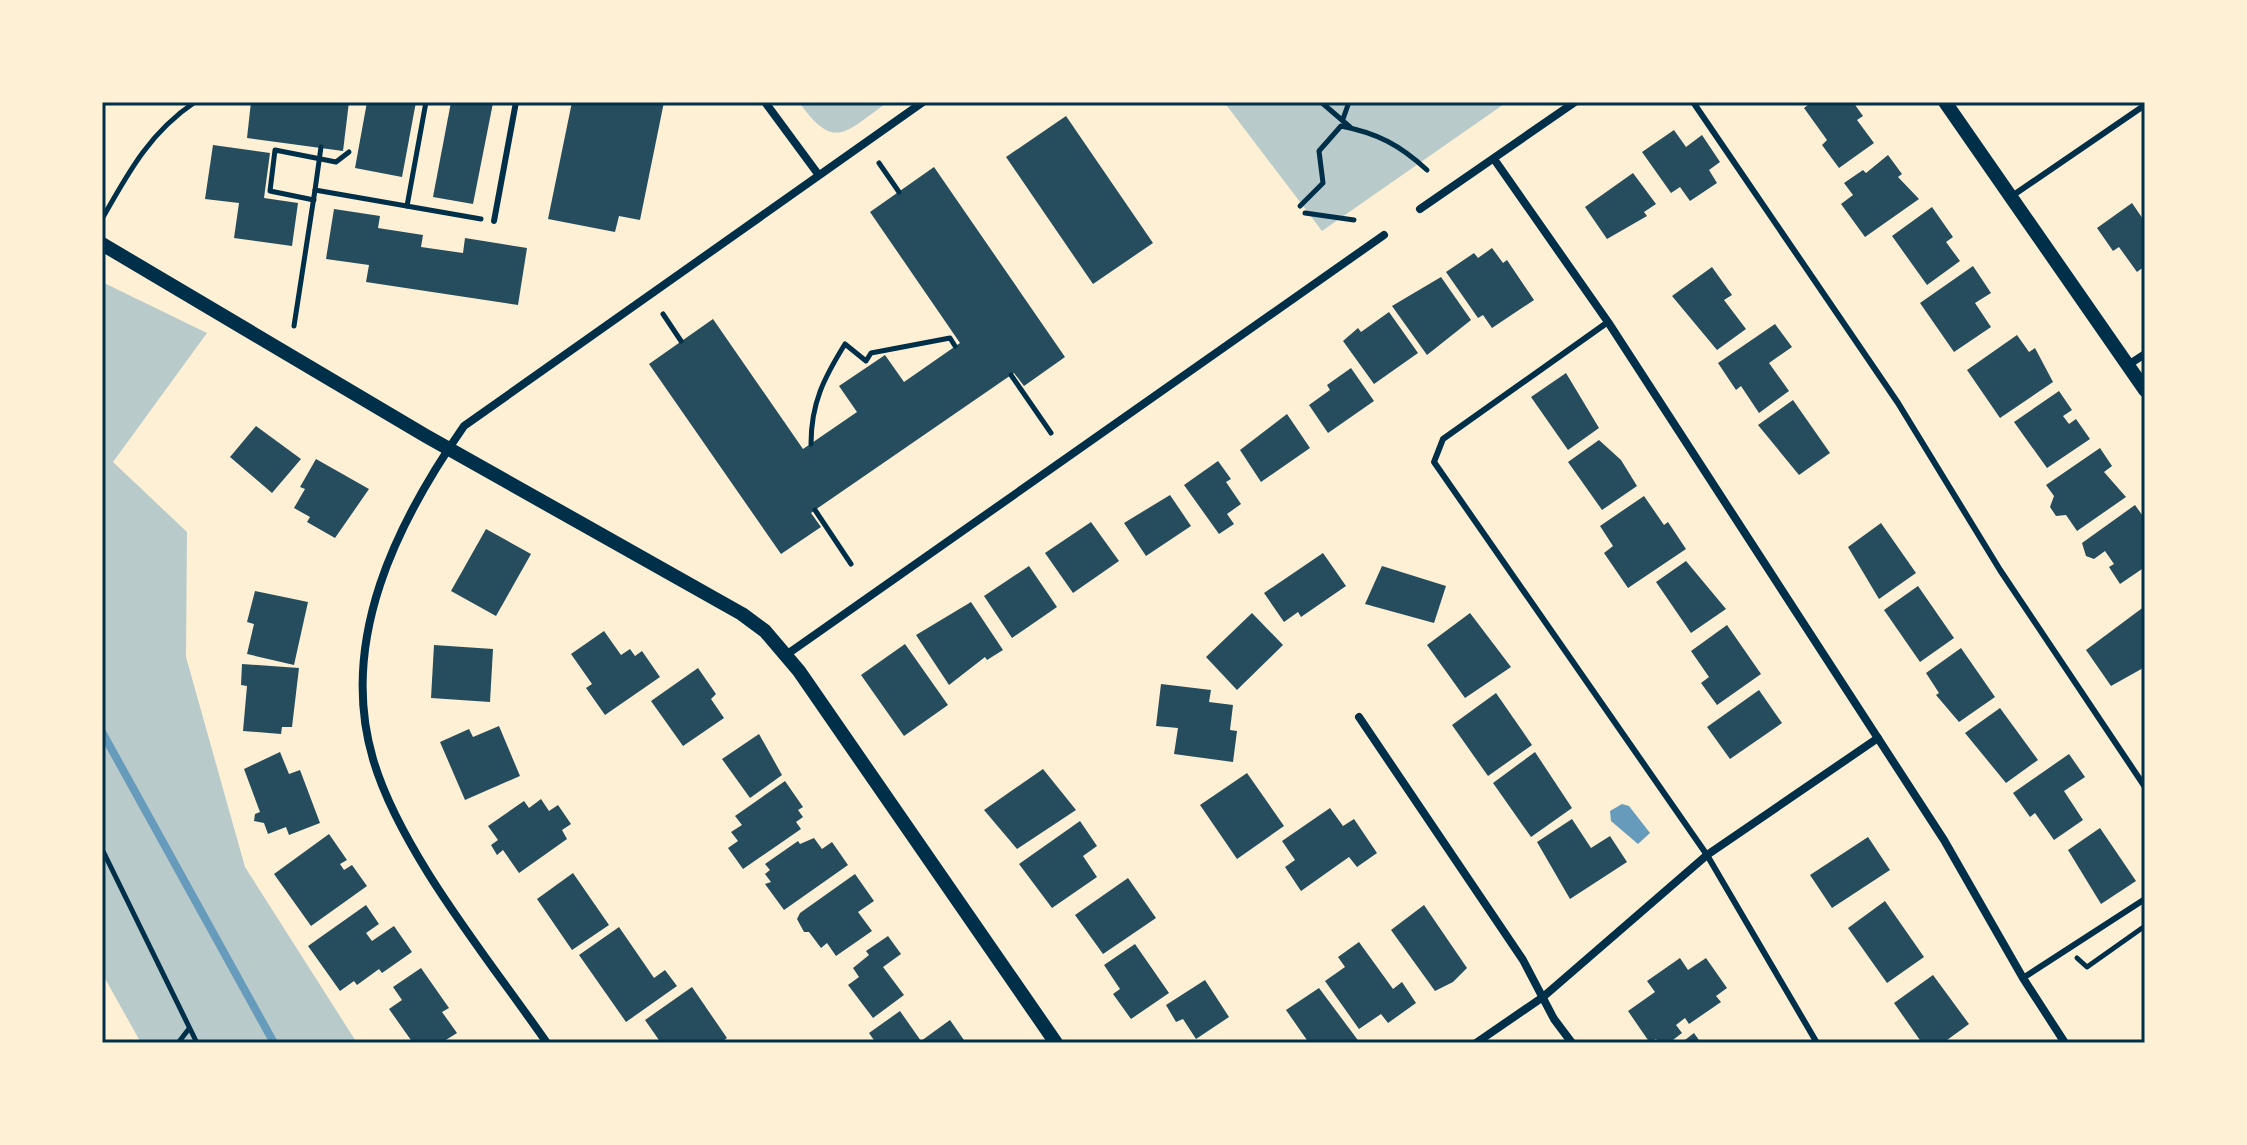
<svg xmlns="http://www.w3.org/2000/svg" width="2247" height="1145" viewBox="0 0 2247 1145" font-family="Commissioner,sans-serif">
<rect width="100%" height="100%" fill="#fdf0d5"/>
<!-- green -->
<g fill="#b9caca">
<path d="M799,102H888C846,131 835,153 799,102Z"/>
<path d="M1224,102H1507L1322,231Z"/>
<path d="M102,282L207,333L113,462L187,532L186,657L245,867L357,1043H141L102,973Z"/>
</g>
<!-- water -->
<path fill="#669bbc" d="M1622,804L1629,806L1650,833L1638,844L1611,821L1610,811Z"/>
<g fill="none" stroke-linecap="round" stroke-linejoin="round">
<!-- stream -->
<path stroke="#669bbc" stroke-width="8" d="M102,732L274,1043"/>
</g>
<!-- building -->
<g fill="#264d5e">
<path d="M251,102H349L343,151L247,138Z"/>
<path d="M367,102H416L402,177L355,168Z"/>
<path d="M451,102L493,103L473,204L433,197Z"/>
<path d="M572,102H664L640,220L619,216L615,232L548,219Z"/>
<path d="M1812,102H1853L1863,116L1857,120L1874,143L1839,168L1822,145L1827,140L1804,108Z"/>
<path d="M1066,116L1153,243L1093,284L1006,157Z"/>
<path d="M1674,130L1686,147L1702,135L1720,162L1709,170L1717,183L1690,201L1680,187L1671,193L1642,152Z"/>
<path d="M213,145L270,153L264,198L298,203L292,246L234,238L239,203L205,199Z"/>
<path d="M1888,155L1902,174L1898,177L1919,199L1865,237L1841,204L1853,195L1844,183L1863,170L1866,173Z"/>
<path d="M934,167L1065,357L1024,386L1014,373L815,510L811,513L821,527L781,554L649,364L713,319L803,449L857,412L839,386L885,355L904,382L960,343L870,212Z"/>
<path d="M1633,173L1656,204L1644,212L1647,216L1607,239L1585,207Z"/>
<path d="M2132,203L2145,222V266L2137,272L2119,247L2113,251L2097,228Z"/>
<path d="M1932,207L1953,237L1946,242L1960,261L1927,285L1892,236Z"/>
<path d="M334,209L380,216L378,228L423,235L421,247L463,253L465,238L527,248L518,305L366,282L369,265L326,259Z"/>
<path d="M1492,248L1503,263L1507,260L1534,300L1492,328L1483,315L1478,318L1446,272L1474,253L1478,258Z"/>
<path d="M1973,266L1991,293L1975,303L1991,327L1954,352L1920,303Z"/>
<path d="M1712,267L1732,295L1724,300L1746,329L1717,350L1672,296Z"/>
<path d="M1441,277L1471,320L1427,355L1392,306Z"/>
<path d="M1389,312L1418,353L1374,384L1343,341L1358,328L1361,332Z"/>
<path d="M1775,324L1792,347L1769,363L1789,391L1759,413L1741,386L1736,390L1718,363Z"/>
<path d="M2017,335L2029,352L2035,348L2053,382L2000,418L1967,370Z"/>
<path d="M1351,368L1374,401L1328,433L1309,405L1330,390L1327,385Z"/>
<path d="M1566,373L1599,428L1568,450L1531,397Z"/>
<path d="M2059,391L2072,410L2063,416L2069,424L2076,419L2090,439L2047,468L2014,422Z"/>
<path d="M1793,400L1830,453L1799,475L1758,425Z"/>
<path d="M1287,414L1310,448L1261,482L1240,450Z"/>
<path d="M256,426L301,459L272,493L230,457Z"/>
<path d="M1599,440L1621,460L1637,486L1602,510L1568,462Z"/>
<path d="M2100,448L2112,466L2104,472L2126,497L2077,531L2066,515L2056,516L2050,507L2054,496L2046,485Z"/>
<path d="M316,459L369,489L335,538L307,522L310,517L294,508L305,489L300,487Z"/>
<path d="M1218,461L1231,479L1226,482L1241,504L1227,514L1234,524L1219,534L1184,485Z"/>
<path d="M1170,495L1191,526L1146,556L1124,523Z"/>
<path d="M1644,496L1664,525L1668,522L1686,549L1628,588L1604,553L1613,546L1600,526Z"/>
<path d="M2135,505L2145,519V567L2120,584L2109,567L2114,564L2105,551L2094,559L2086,556L2082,543Z"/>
<path d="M1091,522L1119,561L1073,593L1045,553Z"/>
<path d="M1881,523L1916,573L1879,599L1848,547Z"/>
<path d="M486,529L531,554L496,616L451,591Z"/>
<path d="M1323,553L1346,586L1301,617L1298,612L1284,622L1264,593Z"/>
<path d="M1686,561L1726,609L1691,633L1656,582Z"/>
<path d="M1029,566L1057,607L1012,638L984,596Z"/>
<path d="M1382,566L1446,586L1434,623L1365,604Z"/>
<path d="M1918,586L1954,638L1920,662L1884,610Z"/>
<path d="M255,591L308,602L294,665L247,654L254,624L247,622Z"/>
<path d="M971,602L1003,650L987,660L985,657L949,685L916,635Z"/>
<path d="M2145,606V667L2111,686L2086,650Z"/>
<path d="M1252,613L1283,645L1237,690L1206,657Z"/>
<path d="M1470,613L1511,667L1465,698L1427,645Z"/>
<path d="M1727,625L1761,674L1717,705L1701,683L1709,677L1691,651Z"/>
<path d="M604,631L621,655L630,649L635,656L642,651L660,677L605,715L586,688L592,684L571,654Z"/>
<path d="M905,644L948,705L904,736L861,675Z"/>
<path d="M434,645L493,649L490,702L431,698Z"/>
<path d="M1961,648L1995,697L1959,722L1936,695L1939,693L1926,673Z"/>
<path d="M242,664L299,668L292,727H282L281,734L243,731L247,686L241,685Z"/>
<path d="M698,668L716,694L711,699L724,718L683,746L651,701Z"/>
<path d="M1161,684L1211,690L1209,702L1233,705L1230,730L1237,731L1233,762L1174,754L1178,728L1156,726Z"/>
<path d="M1759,690L1782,723L1730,759L1707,727Z"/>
<path d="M1496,693L1532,745L1488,776L1452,725Z"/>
<path d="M2000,708L2038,760L2006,783L1965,733Z"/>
<path d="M499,726L520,776L465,800L440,742L469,729L473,737Z"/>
<path d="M759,734L782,775L750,798L722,759Z"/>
<path d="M280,752L289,774L300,770L320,823L289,835L286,827L268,834L264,823L254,821L255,814L260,812L244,769Z"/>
<path d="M1535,752L1572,808L1531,837L1493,783Z"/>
<path d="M2069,754L2085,777L2064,791L2083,820L2054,840L2035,813L2030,817L2013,793Z"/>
<path d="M1043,769L1076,810L1017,849L984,810Z"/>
<path d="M1247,773L1284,826L1237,859L1200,805Z"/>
<path d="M785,781L803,807L798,810L803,817L796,822L801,829L743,869L728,848L738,841L731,832L742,825L735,816Z"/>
<path d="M541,799L549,811L558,805L571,824L562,830L567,839L519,873L503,850L497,855L491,845L498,840L488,826L524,801L529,808Z"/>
<path d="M1330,808L1343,826L1354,819L1377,853L1357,867L1349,857L1301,891L1285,867L1295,860L1282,841Z"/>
<path d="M1572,819L1591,848L1610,836L1627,862L1570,899L1537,842Z"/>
<path d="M1080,821L1097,846L1083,856L1097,877L1052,908L1019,864Z"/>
<path d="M2100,828L2136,881L2101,904L2068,850Z"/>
<path d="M329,834L347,860L340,864L344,870L352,865L367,886L311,926L274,874Z"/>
<path d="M1868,837L1890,870L1832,908L1810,875Z"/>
<path d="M814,838L822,849L832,842L848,865L784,910L765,884L771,882L765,874L770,870L765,864L798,841L800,844Z"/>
<path d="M573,873L609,925L572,950L537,899Z"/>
<path d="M855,874L874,901L858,912L872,931L836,956L827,943L821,948L809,932H804L797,919L800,913Z"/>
<path d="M1128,878L1156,918L1103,954L1075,915Z"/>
<path d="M1885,901L1924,957L1887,983L1848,928Z"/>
<path d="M366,905L379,924L366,933L372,941L394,926L412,952L382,973L379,969L357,985L354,981L340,991L308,946Z"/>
<path d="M1424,905L1467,968L1453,982L1435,991L1391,930Z"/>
<path d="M619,927L654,978L665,970L677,986L626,1022L579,955Z"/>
<path d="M888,936L901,954L883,967L904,995L873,1018L848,985L859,977L853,968L869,955L866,951Z"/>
<path d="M1359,942L1393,989L1402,982L1416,1003L1388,1023L1381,1014L1359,1029L1325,981L1345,967L1338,957Z"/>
<path d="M1135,944L1169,993L1131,1019L1113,994L1120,989L1104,965Z"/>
<path d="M1680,958L1688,970L1706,958L1727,988L1716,996L1721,1002L1689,1024L1685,1018L1676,1025L1682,1033L1669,1043H1659L1656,1039L1650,1043L1628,1011L1655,992L1647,981Z"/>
<path d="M421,968L449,1008L442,1012L457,1033L441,1043H413L389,1009L402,1000L393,987Z"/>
<path d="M1933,975L1969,1024L1943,1043H1922L1894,1003Z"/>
<path d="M1205,980L1229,1017L1196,1039L1183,1019L1176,1022L1166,1005Z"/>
<path d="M692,987L727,1038L720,1043H661L645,1020Z"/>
<path d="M1319,988L1360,1043H1309L1286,1010Z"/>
<path d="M900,1011L921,1041L950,1020L966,1043H876L869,1033Z"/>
<path d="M1694,1033L1701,1043H1681Z"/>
</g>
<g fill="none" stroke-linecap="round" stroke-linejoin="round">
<!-- path -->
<g stroke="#003049" stroke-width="5">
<path d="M1321,102L1350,127"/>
<path d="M1343,119L1349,102"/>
<path d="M321,147L315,190L481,219"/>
<path d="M879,163L899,192"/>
<path d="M314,200L270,191L275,150L336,162L349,152"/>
<path d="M407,206L426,102"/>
<path d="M1300,206L1323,183L1319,151L1341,126C1377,133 1400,145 1427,170"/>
<path d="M1305,213L1354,220"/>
<path d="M102,219C128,173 149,133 195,102"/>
<path d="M663,314L681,341"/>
<path d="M294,326L315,190"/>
<path d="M1011,375L1051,433"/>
<path d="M811,444C811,403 824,378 845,344L866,361L871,353L950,338L955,346"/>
<path d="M815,510L851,564"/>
<path d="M102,849L197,1043"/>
<path d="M2077,958L2087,967L2145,926"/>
<path d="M178,1043L188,1030"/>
</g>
<!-- service -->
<g stroke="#003049" stroke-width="6">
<path d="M1693,102L1898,403L2000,570L2145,787"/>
<path d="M2012,196L2145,105"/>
<path d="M494,221L516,102"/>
<path d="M1608,322L1443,439L1434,462L1707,855L1817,1043"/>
<path d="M2023,978L2145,899"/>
</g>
<!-- minor -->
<g stroke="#003049" stroke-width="8">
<path d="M765,102L818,174"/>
<path d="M1494,159L1608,322L1944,840L2023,978L2065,1043"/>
<path d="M1420,209L1575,102"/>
<path d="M2128,365L2145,354"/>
<path d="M786,655L1384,235"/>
<path d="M1359,717L1523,960L1554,1019L1572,1043"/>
<path d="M547,1043C491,962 400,852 373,759C338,640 397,522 464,426L923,102"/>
<path d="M1476,1043L1543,997L1707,855L1878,738"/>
</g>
<!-- tertiary -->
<g stroke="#003049" stroke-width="14">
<path d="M1945,102L2145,390"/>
<path d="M102,244L426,436L742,614L765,631L799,671L1056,1043"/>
</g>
</g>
<!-- border -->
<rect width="2247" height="1145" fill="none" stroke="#fdf0d5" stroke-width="208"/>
<rect x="104" y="104" width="2039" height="937" fill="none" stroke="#003049" stroke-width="3"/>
</svg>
